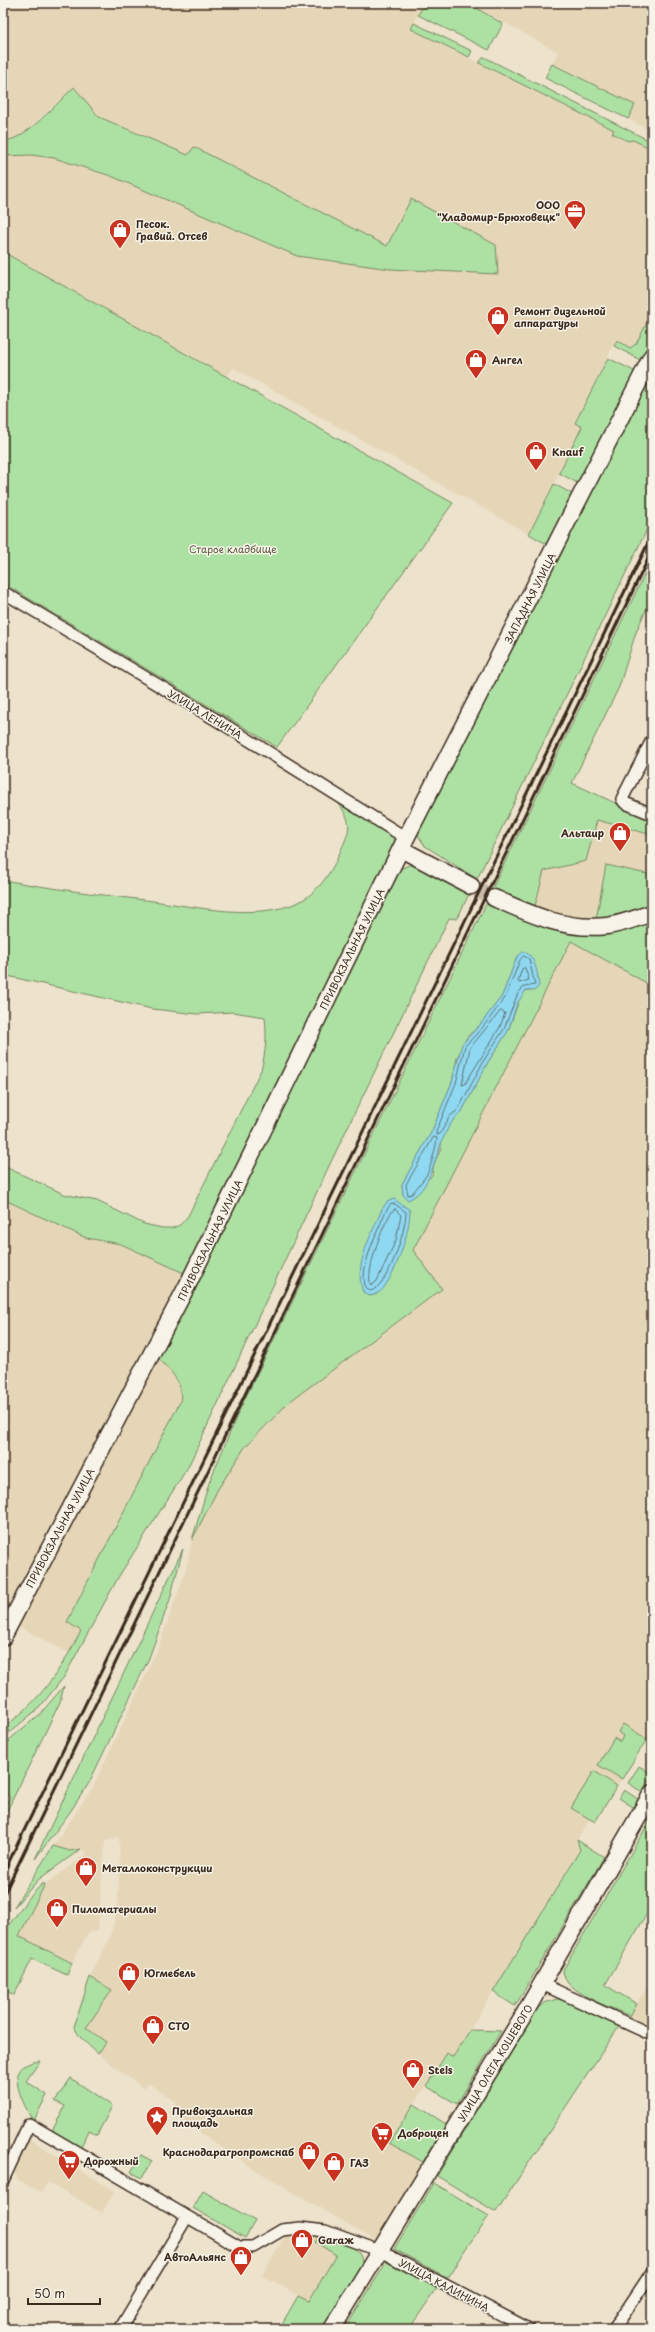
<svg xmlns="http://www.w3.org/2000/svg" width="655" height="2332" viewBox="0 0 655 2332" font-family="'Playpen Sans',sans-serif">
<rect width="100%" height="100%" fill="#ede2cc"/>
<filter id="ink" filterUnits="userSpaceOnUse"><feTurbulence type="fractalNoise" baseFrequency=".025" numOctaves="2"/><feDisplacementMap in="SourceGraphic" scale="8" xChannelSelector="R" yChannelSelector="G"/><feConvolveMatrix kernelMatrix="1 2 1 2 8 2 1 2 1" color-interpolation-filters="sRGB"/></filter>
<g filter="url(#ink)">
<!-- built -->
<g fill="#e6d6b8">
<path d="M3,3H433L422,8L411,29L614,130L612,133L628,141L633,139L652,149V313L636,344L630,348L616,340L575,423L582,427L529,534L233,368L227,377L3,252V156L5,155H31L54,158L390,269L411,200L388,246L194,147L188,155L99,117L74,87L22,135L5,141Z"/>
<path d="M468,3H652V131L628,119L635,105L552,64L558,52Z"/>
<path d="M596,820L652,835V875L606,866L596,920L576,919L535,906L544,871L586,861Z"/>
<path d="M571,941L652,986V1730L595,1822L590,1819L582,1832L577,1840L580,1850L453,2057L447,2053L389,2142L423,2162L376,2241L256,2170L187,2124L170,2112L176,2102L148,2083L144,2089L98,2054L106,2042L86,2028L112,1990L90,1977L110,1937L116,1916L120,1868L119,1837L105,1841L98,1931L88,1933L72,1963L18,1936L45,1884L88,1853L81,1849L70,1851L53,1846L93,1787L158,1648L185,1573L192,1540L218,1489L238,1455L289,1402L442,1289L413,1251Z"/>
<path d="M3,1199L86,1238L121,1244L186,1274L3,1620Z"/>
<path d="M158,1358L171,1370L179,1385L182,1393L180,1402L67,1622L81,1630L69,1653L17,1626Z"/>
<path d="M652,1978V2029L630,2016Z"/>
<path d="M29,2139L115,2191L102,2213L48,2182L41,2193L18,2180L12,2169Z"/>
<path d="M288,2231L317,2232L336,2254L309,2302L262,2275Z"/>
</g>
<!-- green -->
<g fill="#ade1a3" stroke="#748660" fill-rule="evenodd">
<path d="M433,3H468L503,24L489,50L418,15L422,8Z"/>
<path d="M414,23L472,51L469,57L411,29Z"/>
<path d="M484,57L652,142V149L633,140L628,141L612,133L614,130L479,63Z"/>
<path d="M552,64L635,105L628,119L545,78Z"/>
<path d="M74,87L99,117L188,155L194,147L387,246L411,199L496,245L498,274L390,269L297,256L111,176L54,158L31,155L3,156V140C21,145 61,99 74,87Z"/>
<path d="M3,252L453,503L277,747L3,583Z"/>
<path d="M652,313V347L644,362L614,346L617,340L630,348L636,344Z"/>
<path d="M608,358L638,373L581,485L559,473L582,427L575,423Z"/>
<path d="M652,373V519L477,879L425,846L418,835L420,826L560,556Z"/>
<path d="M554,484L576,496L550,546L529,534Z"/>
<path d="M652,559V596L636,632L619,687L572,783C599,795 624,808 652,819V835L597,820L586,861L544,871L535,906L492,889Z"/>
<path d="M336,800L393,835L397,843L186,1274L121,1244L86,1238L3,1199V1166L64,1194L97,1201L144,1224L162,1228H173L180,1225L188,1216L261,1070C266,1051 267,1037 265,1017L233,1012L198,1014L152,1009L3,975V880C53,889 102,895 153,901C197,907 257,921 299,902C317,893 330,874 338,857C350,829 355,825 336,800Z"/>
<path d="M409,865L417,866L470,892L457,919L449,918L328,1168L188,1467L119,1576L64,1677L39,1708L3,1738V1728C39,1702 61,1670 81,1631L67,1622L180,1402C184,1383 171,1371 158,1358L400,869Z"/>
<path d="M606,865L652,875V909L596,920Z"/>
<path d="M488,900L528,918L652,921V986L571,941L413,1250L442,1289L289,1402L245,1447L218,1489L192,1540L209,1483L238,1413ZM517,957L535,971L539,980L521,995L508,1031L488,1062L461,1113L453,1119L441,1140V1149L434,1163L432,1175L423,1185L403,1195L402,1184L432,1131L452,1082L457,1058L467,1037L480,1025L502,996ZM382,1209L377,1294L370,1296L363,1292L367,1247Z"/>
<path d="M183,1549L170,1599L149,1658L89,1783L70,1812L35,1859Z"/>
<path d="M64,1686L60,1702L3,1819V1803H7L10,1798L8,1795L3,1794V1745L40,1714Z"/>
<path d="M623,1724L647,1739L622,1779L598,1765L614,1738L620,1742L623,1736L618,1732Z"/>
<path d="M639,1766L652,1774L642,1792L628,1783Z"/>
<path d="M594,1771L617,1786L595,1822L571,1808Z"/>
<path d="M624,1790L638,1799L633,1807L619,1798Z"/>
<path d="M652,1817V1905L605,1985L637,2004L630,2016C611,2007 564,1993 563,1970Z"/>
<path d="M577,1840L604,1857L515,2006L493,1992L580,1850Z"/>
<path d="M53,1846L70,1851L81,1849L39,1879L14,1907Z"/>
<path d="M42,1884H45L19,1936L72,1963L67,1975L32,1959L14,1995L3,1989V1933L27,1900Z"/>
<path d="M90,1977L112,1990L86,2028L106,2042L98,2054L80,2037L74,2027Z"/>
<path d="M557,1999H564L620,2025L496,2212L437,2176L538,2008L544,2003Z"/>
<path d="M470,2030L501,2031L457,2104L426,2086L447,2053L453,2057Z"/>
<path d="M40,2061L26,2081L47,2095L33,2122C23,2101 0,2065 40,2061Z"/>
<path d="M71,2078L112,2106L97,2135L89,2131L80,2148L51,2133L65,2106L55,2101Z"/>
<path d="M414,2104L446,2124L423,2162L389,2143Z"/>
<path d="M141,2155L152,2161L142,2178L131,2172Z"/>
<path d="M434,2183L489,2216L462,2254L448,2278L394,2249Z"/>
<path d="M203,2191L255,2221L245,2238L193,2208Z"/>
<path d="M321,2235C336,2240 362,2244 362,2264L324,2329H279L298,2296L309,2301L336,2255L315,2242Z"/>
<path d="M387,2261L437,2288L409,2329H345Z"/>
</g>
<!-- water -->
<g fill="#8fd8f1" stroke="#6d929d">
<path d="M523,952C535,953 538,975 539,986L534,991L526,990L517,1004L508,1031L488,1062L461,1113C433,1134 439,1187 408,1200L403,1195L402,1184L432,1131L452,1082L462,1044L480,1025L502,996L517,957Z"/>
<path d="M394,1199L410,1210C410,1231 397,1269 385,1286C382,1292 376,1294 370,1296L363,1292C353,1265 372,1234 382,1209L387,1202Z"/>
</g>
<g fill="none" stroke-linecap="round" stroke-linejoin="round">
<!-- shore -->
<g stroke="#5d7072" stroke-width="1">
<path d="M524,956L529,959L535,985L524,987L518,993L504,1029L484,1060L458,1110L450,1116L440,1134L437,1135L436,1132L456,1083L465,1046L483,1027L505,998L520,960Z"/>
<path d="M525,968L529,980L519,983L518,981L522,969Z"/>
<path d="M501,1011L505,1013L500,1027L465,1084L462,1085L470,1048Z"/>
<path d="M434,1137L437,1138C437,1143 430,1170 427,1174C423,1181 416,1188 412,1194L408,1195L406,1185Z"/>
<path d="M395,1204L406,1212C406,1230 388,1288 370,1291C352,1282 380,1225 386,1211L390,1205Z"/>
<path d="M395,1209L401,1215L396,1240L377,1281L371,1286C364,1275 385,1214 395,1209Z"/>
</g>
<!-- secondary-tunnel -->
<path stroke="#c9bda9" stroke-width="16" stroke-dasharray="16 8" stroke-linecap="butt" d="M471,886L494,898"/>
<!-- street casing -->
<g stroke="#3b2a1e" stroke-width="14">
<g id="street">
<path d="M3,592L228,727L406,838"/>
<path d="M652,740L622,799L625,803L652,814"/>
<path d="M542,1984L652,2035"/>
<path d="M3,2180L29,2124L239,2247H253L282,2230L300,2228L325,2231L380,2251L529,2329"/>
<path d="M120,2329L187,2217"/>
<path d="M614,2329L652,2272"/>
</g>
</g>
<!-- secondary casing -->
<g stroke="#3b2a1e" stroke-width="19">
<g id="secondary">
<path d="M401,849L471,886"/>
<path d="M494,898C530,914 566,931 607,926C622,924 637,918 652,913"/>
<path d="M3,1637L187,1286L406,838L652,356"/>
<path d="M332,2329L523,2016L652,1793"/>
</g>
</g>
<!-- street -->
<use href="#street" stroke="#f7f3e8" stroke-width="11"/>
<!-- secondary -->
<use href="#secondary" stroke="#f7f3e8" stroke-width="16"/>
<!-- rail -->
<g stroke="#3b2a1e" stroke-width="3">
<path d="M3,1874L652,535"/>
<path d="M3,1896L652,551"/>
</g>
</g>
</g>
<!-- icons -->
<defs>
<g id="office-pin" transform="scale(1.15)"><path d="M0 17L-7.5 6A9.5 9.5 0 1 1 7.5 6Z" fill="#c8321e" stroke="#f7f3e8"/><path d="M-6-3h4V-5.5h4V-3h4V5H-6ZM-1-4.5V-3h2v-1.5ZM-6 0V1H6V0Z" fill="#fff"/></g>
<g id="shop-pin" transform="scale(1.15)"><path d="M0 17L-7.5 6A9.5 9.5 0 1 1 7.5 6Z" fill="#c8321e" stroke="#f7f3e8"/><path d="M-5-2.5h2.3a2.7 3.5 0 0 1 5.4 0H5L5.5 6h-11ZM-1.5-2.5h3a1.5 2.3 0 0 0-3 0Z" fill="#fff"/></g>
<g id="sight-pin" transform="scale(1.15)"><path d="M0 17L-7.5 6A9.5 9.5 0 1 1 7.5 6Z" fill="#c8321e" stroke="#f7f3e8"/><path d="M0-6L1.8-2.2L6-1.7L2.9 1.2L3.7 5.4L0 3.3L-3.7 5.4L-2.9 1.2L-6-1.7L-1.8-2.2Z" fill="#fff"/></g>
<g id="supermarket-pin" transform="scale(1.15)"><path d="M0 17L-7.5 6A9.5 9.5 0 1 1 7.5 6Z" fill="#c8321e" stroke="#f7f3e8"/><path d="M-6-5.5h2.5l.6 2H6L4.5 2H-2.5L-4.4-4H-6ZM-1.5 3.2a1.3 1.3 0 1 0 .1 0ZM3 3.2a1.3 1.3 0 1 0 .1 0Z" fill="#fff"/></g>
</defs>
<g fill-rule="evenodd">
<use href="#office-pin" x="575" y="211"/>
<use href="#shop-pin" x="120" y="230"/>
<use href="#shop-pin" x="498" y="317"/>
<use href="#shop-pin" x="476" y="360"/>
<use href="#shop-pin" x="536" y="452"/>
<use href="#shop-pin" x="620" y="833"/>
<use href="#shop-pin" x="86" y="1868"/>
<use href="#shop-pin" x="57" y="1909"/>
<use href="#shop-pin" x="129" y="1973"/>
<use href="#shop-pin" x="153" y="2026"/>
<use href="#shop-pin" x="413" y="2070"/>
<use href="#sight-pin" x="157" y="2117"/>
<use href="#supermarket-pin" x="382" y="2133"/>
<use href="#shop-pin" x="309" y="2152"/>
<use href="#supermarket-pin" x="69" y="2161"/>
<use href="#shop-pin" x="334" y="2163"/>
<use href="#shop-pin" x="302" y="2240"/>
<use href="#shop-pin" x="241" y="2257"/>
</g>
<g text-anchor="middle" stroke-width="3" stroke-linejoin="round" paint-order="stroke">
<!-- poi labels -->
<g font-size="10" font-weight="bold" fill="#3b2a1e" stroke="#f7f3e8" text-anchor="start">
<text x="560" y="209" text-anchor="end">ООО<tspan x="560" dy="12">"Хладомир-Брюховецк"</tspan></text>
<text x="136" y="228">Песок.<tspan x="136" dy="12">Гравий. Отсев</tspan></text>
<text x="514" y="315">Ремонт дизельной<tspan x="514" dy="12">аппаратуры</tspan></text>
<text x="492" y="364">Ангел</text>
<text x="552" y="456">Knauf</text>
<text x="604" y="837" text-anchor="end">Альтаир</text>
<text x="102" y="1872">Металлоконструкции</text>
<text x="72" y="1913">Пиломатериалы</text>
<text x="144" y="1977">Югмебель</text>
<text x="168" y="2030">СТО</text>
<text x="428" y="2074">Stels</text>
<text x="172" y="2115">Привокзальная<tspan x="172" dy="12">площадь</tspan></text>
<text x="398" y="2137">Доброцен</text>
<text x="294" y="2156" text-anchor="end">Краснодарагропромснаб</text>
<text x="84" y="2165">Дорожный</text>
<text x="350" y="2167">ГАЗ</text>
<text x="318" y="2244">Garaж</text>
<text x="226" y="2261" text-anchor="end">АвтоАльянс</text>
</g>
<!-- park labels -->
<g font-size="10" fill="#58583f" stroke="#f7f3e8">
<text x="233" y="553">Старое кладбище</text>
</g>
<!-- street labels -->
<g font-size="10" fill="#3b2a1e" stroke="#f7f3e8">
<text transform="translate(530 598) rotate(-63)" y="4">ЗАПАДНАЯ УЛИЦА</text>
<text transform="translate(205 714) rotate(31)" y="4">УЛИЦА ЛЕНИНА</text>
<text transform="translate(352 949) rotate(-64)" y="4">ПРИВОКЗАЛЬНАЯ УЛИЦА</text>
<text transform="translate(210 1240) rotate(-64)" y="4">ПРИВОКЗАЛЬНАЯ УЛИЦА</text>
<text transform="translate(60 1528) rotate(-62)" y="4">ПРИВОКЗАЛЬНАЯ УЛИЦА</text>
<text transform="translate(495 2063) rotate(-59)" y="4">УЛИЦА ОЛЕГА КОШЕВОГО</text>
<text transform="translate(444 2285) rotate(28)" y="4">УЛИЦА КАЛИНИНА</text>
</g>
</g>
<!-- margin -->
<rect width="655" height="2332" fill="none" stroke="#f7f3e8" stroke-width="16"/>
<rect x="8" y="8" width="639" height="2316" fill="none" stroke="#3b2a1e" stroke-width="1.5" filter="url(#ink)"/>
<!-- scale -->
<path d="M28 2298v6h72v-6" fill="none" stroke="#3b2a1e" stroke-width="2"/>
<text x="34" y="2298" font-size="12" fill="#3b2a1e" stroke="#f7f3e8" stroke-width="3" paint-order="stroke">50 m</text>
</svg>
